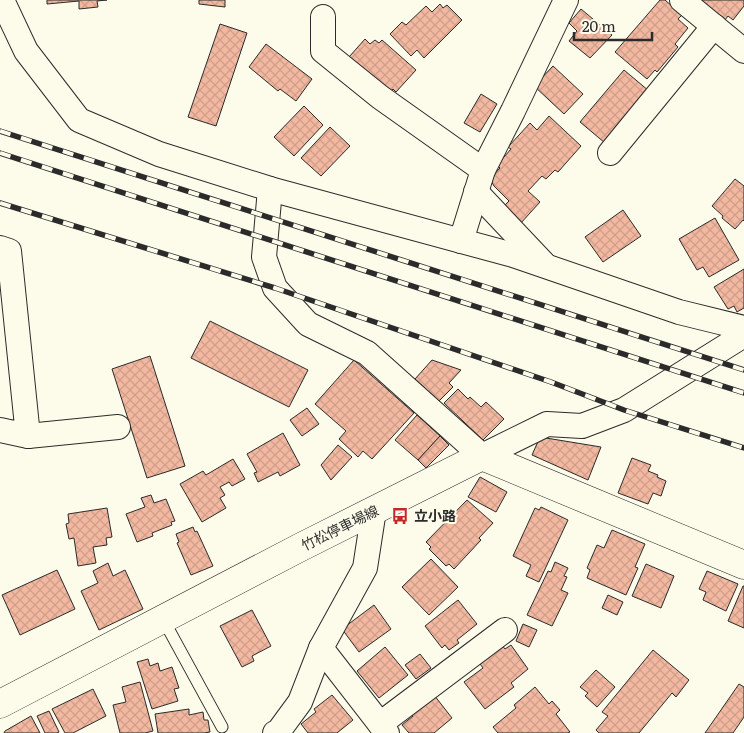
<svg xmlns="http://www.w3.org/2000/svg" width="744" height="733" viewBox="0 0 744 733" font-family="Literata,'Noto Sans JP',serif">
<defs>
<pattern id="building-cross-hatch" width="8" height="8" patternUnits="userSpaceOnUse" patternTransform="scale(1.25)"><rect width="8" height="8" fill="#f2b8a0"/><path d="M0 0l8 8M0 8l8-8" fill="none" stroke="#d09e8a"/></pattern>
</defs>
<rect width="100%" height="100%" fill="#fdfbea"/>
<!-- building -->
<g fill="url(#building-cross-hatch)" stroke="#2b2b2b">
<path d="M47,0H107L97,1L98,7L79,9V1L47,4Z"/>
<path d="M199,0H225V7L199,4Z"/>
<path d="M660,0H665L682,15L678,19L688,28L675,44L678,47L657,72L655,70L647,79L615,52Z"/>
<path d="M697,0H744V6L733,20L728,16L724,21Z"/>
<path d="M440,4L443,8L447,5L462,20L424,58L417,50L411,56L390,34L402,22L406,25L426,6L432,12Z"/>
<path d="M581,9L612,35L590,58L569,41L577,31L569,23Z"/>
<path d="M220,24L247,33L216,126L188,117Z"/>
<path d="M365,39L370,44L375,40L379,43L382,40L416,70L396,92L393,89L390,92L349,57Z"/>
<path d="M266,44L312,79L296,101L280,89L278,91L249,67Z"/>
<path d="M553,66L583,94L564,114L534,86Z"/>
<path d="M624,70L649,91L605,143L580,122Z"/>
<path d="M481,94L497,104L480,132L464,123Z"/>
<path d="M304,106L323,125L294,156L274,137Z"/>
<path d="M549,116L581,146L558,172L555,170L546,179L542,176L528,191L540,202L520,224L502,208L509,201L494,186L490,179L500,168L497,165L511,149L508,147L530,123L537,130Z"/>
<path d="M330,127L350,146L321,176L301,158Z"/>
<path d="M735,179L744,186V221L743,220L735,229L722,218L723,216L712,206Z"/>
<path d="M623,210L641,236L603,262L585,237Z"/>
<path d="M715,218L739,260L709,277L703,267L697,270L679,239Z"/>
<path d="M744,269V308L737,312L734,306L728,309L714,287Z"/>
<path d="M210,321L308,370L289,407L191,358Z"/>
<path d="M150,356L185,466L147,478L112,369Z"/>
<path d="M354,360L414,413L372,459L363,451L358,457L339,439L346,431L315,404Z"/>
<path d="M432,360L461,370L449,383L453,387L439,401L415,379Z"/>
<path d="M458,389L468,399L470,397L481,407L486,402L504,419L483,440L444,403Z"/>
<path d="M307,408L319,424L302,436L290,420Z"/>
<path d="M417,415L440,436L418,460L395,440Z"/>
<path d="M283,433L300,465L280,476L278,472L258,482L254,473L257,472L247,454Z"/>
<path d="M440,436L449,445L426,468L418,460Z"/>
<path d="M540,437L601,447L588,480L532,455Z"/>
<path d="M338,445L352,457L331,480L321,465Z"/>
<path d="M632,458L651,465L648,471L658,475L657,477L666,481L661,496L653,493L648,504L618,493Z"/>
<path d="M233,459L245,479L232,486L229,482L220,487L225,495L220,498L226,508L202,522L180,484L203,471L206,475Z"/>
<path d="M480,477L507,492L496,512L468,497Z"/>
<path d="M151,495L154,503L166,499L175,521L171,522L172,525L152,533L153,536L137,542L126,514L145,507L141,498Z"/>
<path d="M467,500L493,523L479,538L481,540L454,569L449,564L446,566L429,549L431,547L426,542Z"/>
<path d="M541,507L568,520L539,582L526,576L531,565L513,556L535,508L539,510Z"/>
<path d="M107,508L112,537L106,538L107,545L93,547L96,563L78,566L74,538L69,539L66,524L69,523L68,514Z"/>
<path d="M193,527L195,532L197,531L213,566L191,575L177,543L179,542L176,534Z"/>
<path d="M612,530L645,544L635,567L638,568L626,595L587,578L590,570L587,568L597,545L604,548Z"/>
<path d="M431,559L458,587L429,615L402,587Z"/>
<path d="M555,562L568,568L564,576L567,577L561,590L568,593L552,626L527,615L548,571L551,572Z"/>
<path d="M108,563L113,576L125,570L143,609L99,630L81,591L98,583L93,571Z"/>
<path d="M646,564L674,576L661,608L632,596Z"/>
<path d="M57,570L75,609L20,635L2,595Z"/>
<path d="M707,571L738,584L726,611L703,600L706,592L699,589Z"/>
<path d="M743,586H744V628L728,621Z"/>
<path d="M608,595L623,602L617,615L602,608Z"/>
<path d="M458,600L477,624L457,640L459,643L449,650L445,645L442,648L425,626Z"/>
<path d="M374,605L391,629L359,652L342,629Z"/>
<path d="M252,610L271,646L252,656L254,661L242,667L220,626Z"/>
<path d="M523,624L537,630L529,647L516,641Z"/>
<path d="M501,644L505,649L511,645L528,669L511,683L514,687L485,709L464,682L483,668L478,661Z"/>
<path d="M385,647L408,675L379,698L357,671Z"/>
<path d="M653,650L689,680L676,697L672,693L639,733H599L596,730L608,716L602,712Z"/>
<path d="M420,654L431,668L416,679L405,665Z"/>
<path d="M148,659L150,666L158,663L160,671L172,667L179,688L174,689L178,701L152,709L137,662Z"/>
<path d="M596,670L615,687L597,707L585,696L588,693L580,687Z"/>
<path d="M140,682L153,731L145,733H120L113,705L126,702L122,687Z"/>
<path d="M739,684L744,687V717L733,733H705Z"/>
<path d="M535,687L549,704L552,701L560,710L556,714L570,732L568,733H498L493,727L516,708L514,705Z"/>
<path d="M93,689L106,716L73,733H65L52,709Z"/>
<path d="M332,695L353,720L337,733H308L301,724L316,712L314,709Z"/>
<path d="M434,695L452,718L434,733H409L402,725L413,716L410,713Z"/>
<path d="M189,709V715L203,712L204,720H208L210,732L204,733H158L155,714Z"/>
<path d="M49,711L59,732L57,733H45L37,716Z"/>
<path d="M31,716L40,733H4L5,731Z"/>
</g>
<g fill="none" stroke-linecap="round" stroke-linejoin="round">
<!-- service casing -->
<g stroke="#2b2b2b" stroke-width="13">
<path id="service" d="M163,619L222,727"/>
</g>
<!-- minor casing -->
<g stroke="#2b2b2b" stroke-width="26">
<g id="minor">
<path d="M2,0L26,51L79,120L159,154L270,189L513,255L679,312L744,328"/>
<path d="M682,0L744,51"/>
<path d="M323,17V51L380,97L483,170L461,241"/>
<path d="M610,153L714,26"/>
<path d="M483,170L513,111L566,0"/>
<path d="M270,189L264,257L275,288L308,324L367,353L482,456L547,424L582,426L624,410L744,335"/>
<path d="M476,192L544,264"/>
<path d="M0,248L9,251L28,436L0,430"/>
<path d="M28,436L118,427"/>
<path d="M374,510L365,568L321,648L387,733"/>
<path d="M380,724L505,630"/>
<path d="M275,733L278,732L300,702L321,648"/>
</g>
</g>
<!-- secondary casing -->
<g stroke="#2b2b2b" stroke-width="29">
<path id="secondary" d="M0,704L301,547L482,456L744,565"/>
</g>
<!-- service -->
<use href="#service" stroke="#fdfbea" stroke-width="11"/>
<!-- minor -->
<use href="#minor" stroke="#fdfbea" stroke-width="24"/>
<!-- secondary -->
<use href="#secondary" stroke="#fdfbea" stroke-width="28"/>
<!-- rail casing -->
<g stroke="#2b2b2b" stroke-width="5.5">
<g id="rail">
<path d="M0,131L744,370"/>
<path d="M0,153L744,393"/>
<path d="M0,203L275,288L551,382L624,410L744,448"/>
</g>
</g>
<!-- rail -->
<use href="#rail" stroke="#fdfbea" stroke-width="4" stroke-dasharray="11" stroke-linecap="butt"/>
</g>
<!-- icons -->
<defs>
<g id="bus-bare" transform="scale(1.35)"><path d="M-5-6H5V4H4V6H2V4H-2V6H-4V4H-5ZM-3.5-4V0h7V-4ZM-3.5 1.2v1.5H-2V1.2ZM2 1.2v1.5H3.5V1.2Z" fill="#c62828" stroke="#fdfbea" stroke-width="2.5" paint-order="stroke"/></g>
</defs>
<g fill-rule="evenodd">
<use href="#bus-bare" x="400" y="516"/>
</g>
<g text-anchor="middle" stroke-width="4" stroke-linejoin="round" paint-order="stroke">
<!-- poi labels -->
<g font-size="14" font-weight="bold" fill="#2b2b2b" stroke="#fdfbea" text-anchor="start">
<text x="414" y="521">立小路</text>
</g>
<!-- street labels -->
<g font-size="14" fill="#2b2b2b" stroke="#fdfbea">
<text transform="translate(340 528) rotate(-26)" y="5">竹松停車場線</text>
</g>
</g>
<!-- scale -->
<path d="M574 32v8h78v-8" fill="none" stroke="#2b2b2b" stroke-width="2.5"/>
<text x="582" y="32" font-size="15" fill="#2b2b2b" stroke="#fdfbea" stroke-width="4" paint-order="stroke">20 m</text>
</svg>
